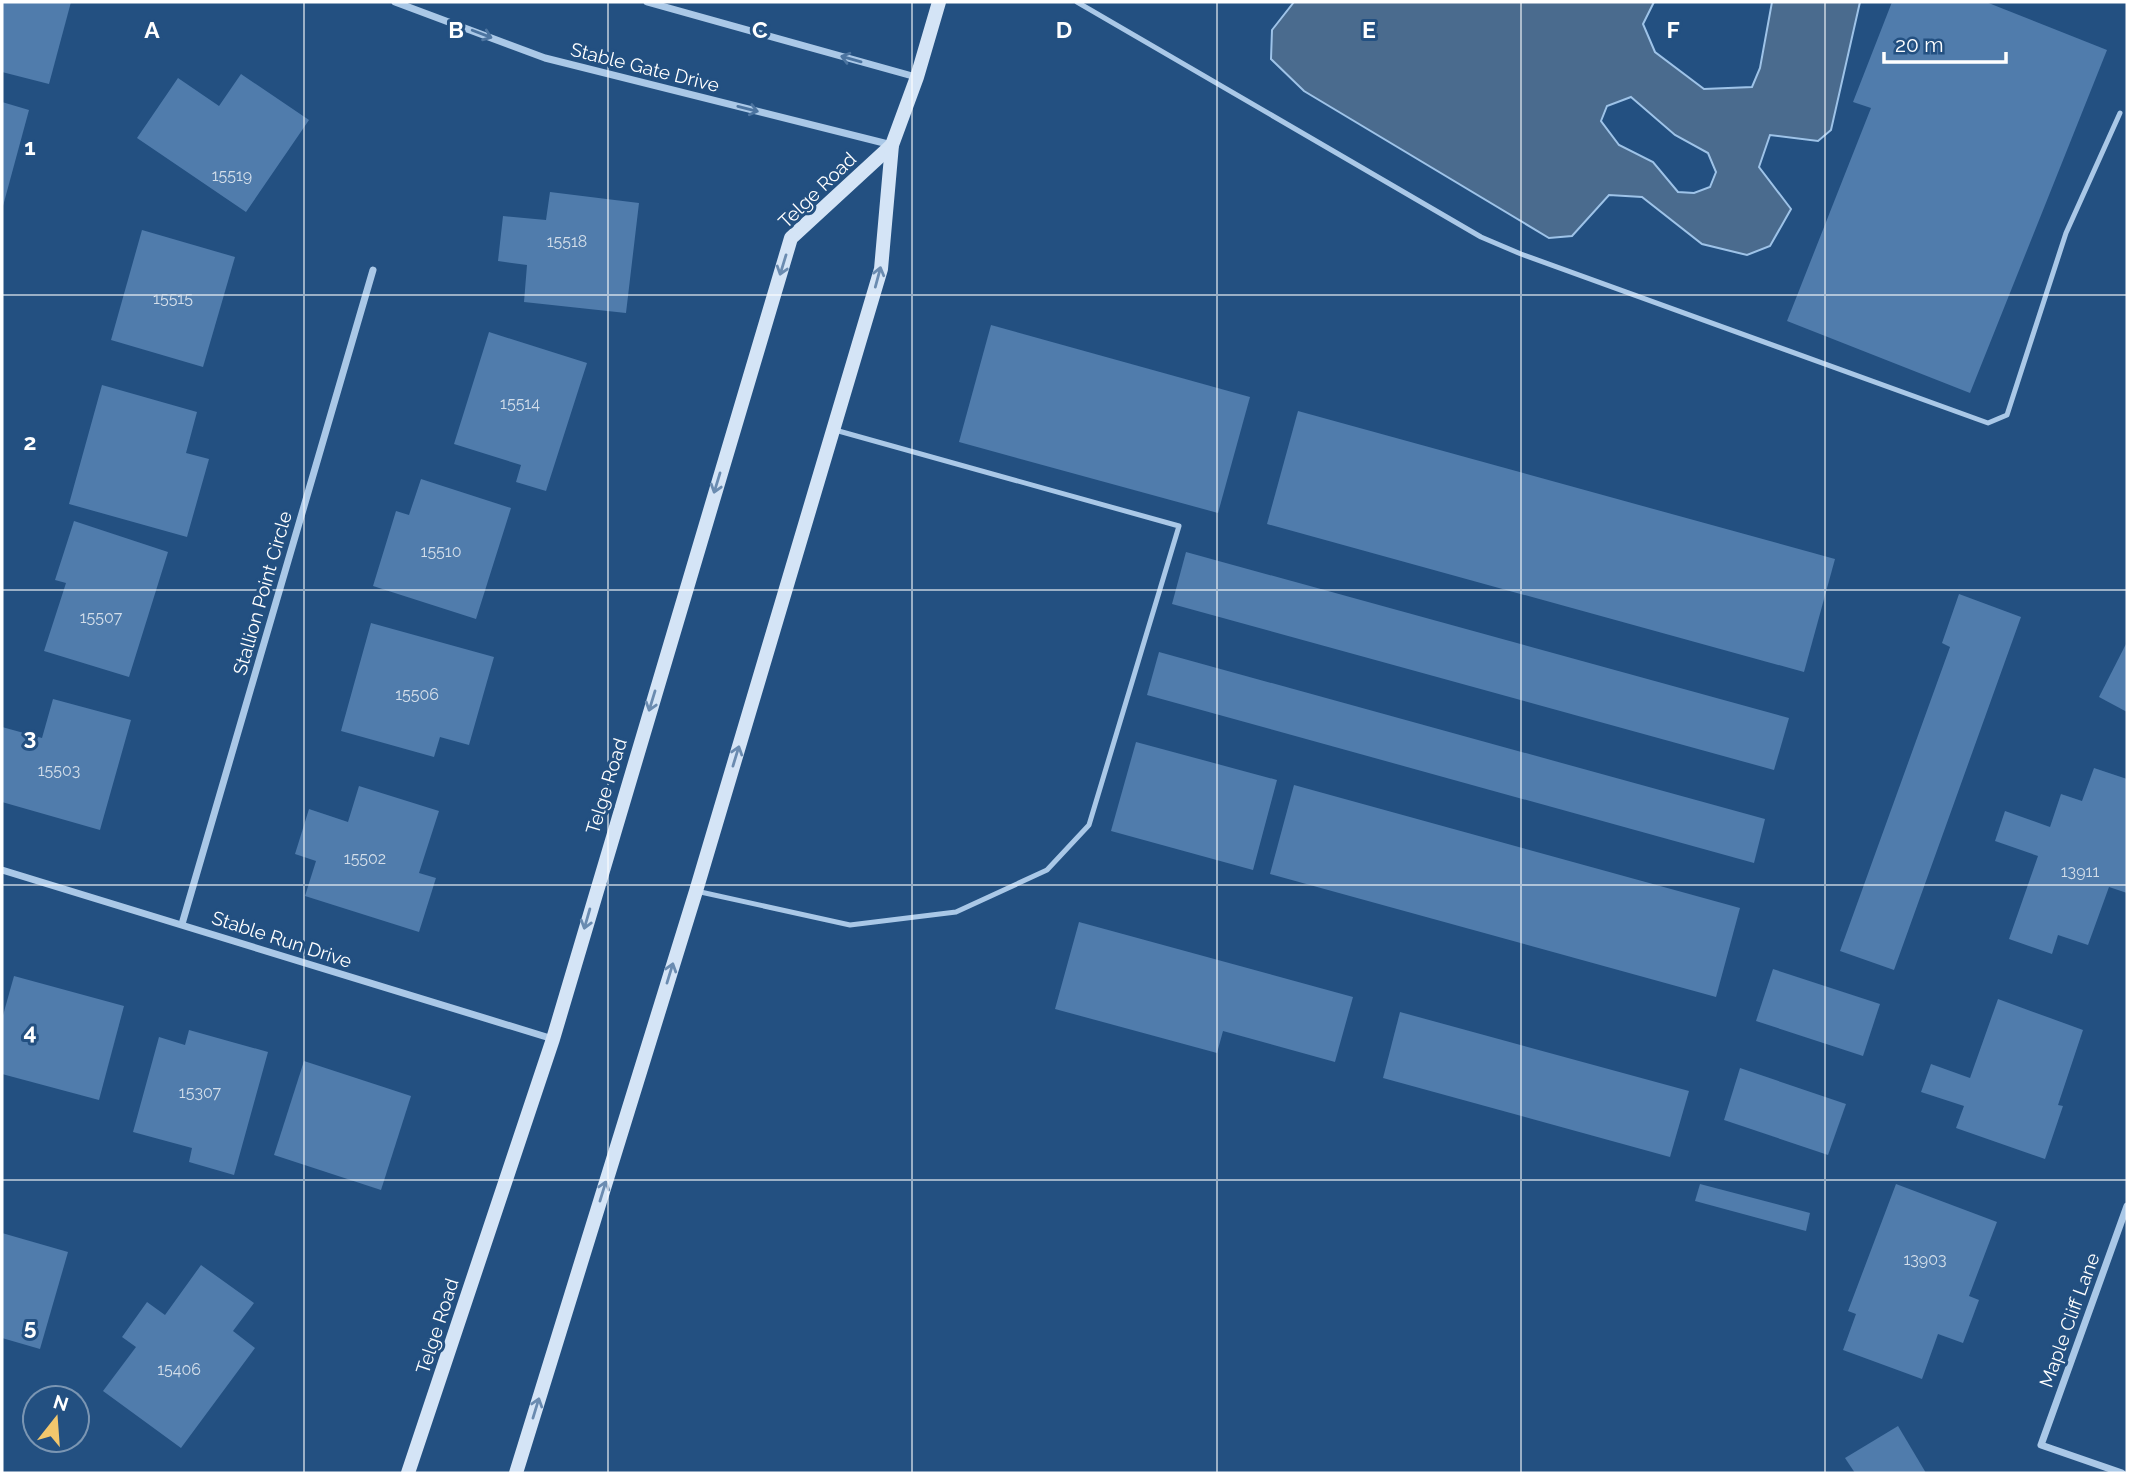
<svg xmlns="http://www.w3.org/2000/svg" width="2129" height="1475" viewBox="0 0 2129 1475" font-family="Raleway,sans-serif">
<rect width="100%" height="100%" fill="#235081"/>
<!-- water -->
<path fill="#4a6b8e" stroke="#9ec3e8" stroke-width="2" fill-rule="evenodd" d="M1294,2H1654L1643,24L1655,52L1704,89L1752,87L1760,68L1772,2H1860L1831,130L1818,141L1770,135L1759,167L1791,209L1770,246L1747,255L1702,244L1642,197L1609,195L1572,236L1549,238L1304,91L1271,59L1272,30ZM1631,97L1675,135L1708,153L1716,172L1710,187L1694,193L1678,192L1653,162L1619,145L1601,121L1607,106Z"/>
<!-- building -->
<g fill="#507cac">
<path d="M2,2H71L49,84L2,72Z"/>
<path d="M1892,2H1986L2107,50L1970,393L1787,321L1871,108L1853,102Z"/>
<path d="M241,74L309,120L246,212L137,138L178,78L219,106Z"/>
<path d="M2,102L29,110L3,206L2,205Z"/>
<path d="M550,192L639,203L626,313L524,302L527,265L498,261L503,216L546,220Z"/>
<path d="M142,230L235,257L203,367L111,340Z"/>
<path d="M991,325L1250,397L1218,513L959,442Z"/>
<path d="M489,332L587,363L546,491L516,482L521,465L454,444Z"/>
<path d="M102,385L197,412L186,453L209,459L187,537L69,504Z"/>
<path d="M1298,411L1835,559L1804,672L1267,524Z"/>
<path d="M421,479L511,508L476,619L373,586L396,511L409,515Z"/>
<path d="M74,521L168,552L129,677L44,651L66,583L55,580Z"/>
<path d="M1186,552L1789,718L1774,770L1172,604Z"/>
<path d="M1959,594L2021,617L1894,970L1840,951L1950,647L1942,643Z"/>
<path d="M371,623L494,657L469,745L440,737L434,757L341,731Z"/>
<path d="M2127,642V712L2099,697Z"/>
<path d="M1159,652L1765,819L1754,863L1147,695Z"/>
<path d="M53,699L131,720L100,830L2,802V727L42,738Z"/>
<path d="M1136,742L1277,780L1253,870L1111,831Z"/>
<path d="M2094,768L2127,779V893L2109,887L2088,945L2058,935L2052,954L2009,939L2038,856L1995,841L2005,811L2050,827L2061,794L2082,801Z"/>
<path d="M1294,785L1740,908L1716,997L1270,874Z"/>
<path d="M359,786L439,811L419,873L436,878L419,932L305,896L316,861L295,854L309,809L348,822Z"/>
<path d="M1079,922L1353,997L1335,1062L1223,1031L1217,1053L1055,1009Z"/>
<path d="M1773,969L1880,1004L1863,1056L1756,1021Z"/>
<path d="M14,976L124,1006L99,1100L2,1074V1019Z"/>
<path d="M1998,999L2083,1030L2058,1105L2063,1106L2045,1159L1956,1128L1964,1106L1921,1092L1931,1064L1970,1078Z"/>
<path d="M1400,1012L1689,1091L1670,1157L1383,1078Z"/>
<path d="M189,1030L268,1052L234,1175L189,1162L192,1148L133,1132L159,1037L185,1045Z"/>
<path d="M304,1061L411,1096L381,1190L274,1155Z"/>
<path d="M1740,1068L1846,1104L1828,1155L1724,1120Z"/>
<path d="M1700,1184L1810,1213L1806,1231L1695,1201Z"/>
<path d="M1896,1184L1997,1222L1969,1296L1979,1300L1963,1343L1938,1334L1922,1379L1843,1350L1856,1314L1848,1311Z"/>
<path d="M2,1233L68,1252L40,1349L2,1338Z"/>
<path d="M201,1265L254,1303L233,1331L255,1348L181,1448L103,1391L136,1347L122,1337L147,1302L165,1315Z"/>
<path d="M1898,1426L1926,1473H1855L1845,1458Z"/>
</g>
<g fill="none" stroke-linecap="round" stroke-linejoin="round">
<!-- service -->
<g stroke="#aac8e7" stroke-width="5">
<path d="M1077,2L1481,237L1521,254L1988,423L2007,415L2066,233L2120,113"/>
<path d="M696,891L850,925L956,912L1047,870L1089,825L1179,526L835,430"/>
</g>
<!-- minor -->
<g stroke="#aac8e7" stroke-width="7">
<path d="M395,2L545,58L892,145"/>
<path d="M647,2L916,77"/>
<path d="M2,870L553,1039"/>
<path d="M182,924L373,270"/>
<path d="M2122,1473L2041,1445L2127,1206"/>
</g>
<!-- secondary -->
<g stroke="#d4e4f6" stroke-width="14">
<path d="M408,1473L553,1039L791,238L892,145"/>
<path d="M516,1473L696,891L881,269L892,145L917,77L939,2"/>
</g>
</g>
<!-- one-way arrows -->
<defs><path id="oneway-shaft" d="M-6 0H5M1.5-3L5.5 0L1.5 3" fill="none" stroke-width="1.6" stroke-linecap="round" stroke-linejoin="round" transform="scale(1.75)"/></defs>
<g stroke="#4c74a0">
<use href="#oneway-shaft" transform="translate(482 34) rotate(21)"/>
<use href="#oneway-shaft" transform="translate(851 59) rotate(-164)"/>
<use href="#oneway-shaft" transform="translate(748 109) rotate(14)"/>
</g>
<g stroke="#6a8bb0">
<use href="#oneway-shaft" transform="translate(783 265) rotate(107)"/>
<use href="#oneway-shaft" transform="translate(878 277) rotate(-75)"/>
<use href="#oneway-shaft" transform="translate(717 483) rotate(107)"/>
<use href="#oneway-shaft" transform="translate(652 701) rotate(107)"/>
<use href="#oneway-shaft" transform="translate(736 756) rotate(-73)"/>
<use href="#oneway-shaft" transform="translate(587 919) rotate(106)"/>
<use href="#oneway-shaft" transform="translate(670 973) rotate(-73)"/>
<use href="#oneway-shaft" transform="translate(603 1191) rotate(-73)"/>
<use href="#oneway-shaft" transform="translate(536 1408) rotate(-73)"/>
</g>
<!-- grid -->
<path fill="none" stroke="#fff" stroke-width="2" stroke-opacity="0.55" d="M304,2V1473M608,2V1473M912,2V1473M1217,2V1473M1521,2V1473M1825,2V1473M2,295H2127M2,590H2127M2,885H2127M2,1180H2127"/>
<g text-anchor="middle" stroke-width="6" stroke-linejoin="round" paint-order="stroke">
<!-- number labels -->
<g font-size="16" fill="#d3deea">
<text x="232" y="181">15519</text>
<text x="567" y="247">15518</text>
<text x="173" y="304">15515</text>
<text x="520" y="409">15514</text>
<text x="441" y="557">15510</text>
<text x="101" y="623">15507</text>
<text x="417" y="700">15506</text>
<text x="59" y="776">15503</text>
<text x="365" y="864">15502</text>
<text x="2080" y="877">13911</text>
<text x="200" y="1098">15307</text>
<text x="1925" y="1265">13903</text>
<text x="179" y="1375">15406</text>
</g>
<!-- street labels -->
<g font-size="19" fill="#fff" stroke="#235081">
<text transform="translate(645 67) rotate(14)" y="7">Stable Gate Drive</text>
<text transform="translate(817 190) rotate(-44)" y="7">Telge Road</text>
<text transform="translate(262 593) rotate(-74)" y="7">Stallion Point Circle</text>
<text transform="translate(606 786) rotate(-73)" y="7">Telge Road</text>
<text transform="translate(282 939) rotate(18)" y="7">Stable Run Drive</text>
<text transform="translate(2069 1320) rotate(-70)" y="7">Maple Cliff Lane</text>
<text transform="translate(437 1326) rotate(-72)" y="7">Telge Road</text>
</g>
</g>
<g font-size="23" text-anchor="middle" font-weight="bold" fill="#fff" stroke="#235081" stroke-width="6" stroke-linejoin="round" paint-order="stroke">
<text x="152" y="38">A</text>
<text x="456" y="38">B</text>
<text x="760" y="38">C</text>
<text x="1064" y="38">D</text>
<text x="1369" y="38">E</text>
<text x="1673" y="38">F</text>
<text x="30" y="155">1</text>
<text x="30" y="450">2</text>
<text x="30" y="745">3</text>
<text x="30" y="1040">4</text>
<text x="30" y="1335">5</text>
</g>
<!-- border -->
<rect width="2129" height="1475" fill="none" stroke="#ffffff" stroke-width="7"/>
<!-- north arrow -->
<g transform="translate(56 1419) rotate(17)"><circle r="33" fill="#235081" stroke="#7b96b3" stroke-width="2"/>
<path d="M0-5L12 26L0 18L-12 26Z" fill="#f2c76d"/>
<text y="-10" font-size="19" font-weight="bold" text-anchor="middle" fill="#ffffff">N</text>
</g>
<!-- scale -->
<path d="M1884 52v10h122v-10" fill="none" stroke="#ffffff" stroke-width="3.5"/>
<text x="1895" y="52" font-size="21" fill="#ffffff" stroke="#235081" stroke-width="5" paint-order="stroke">20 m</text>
</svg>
